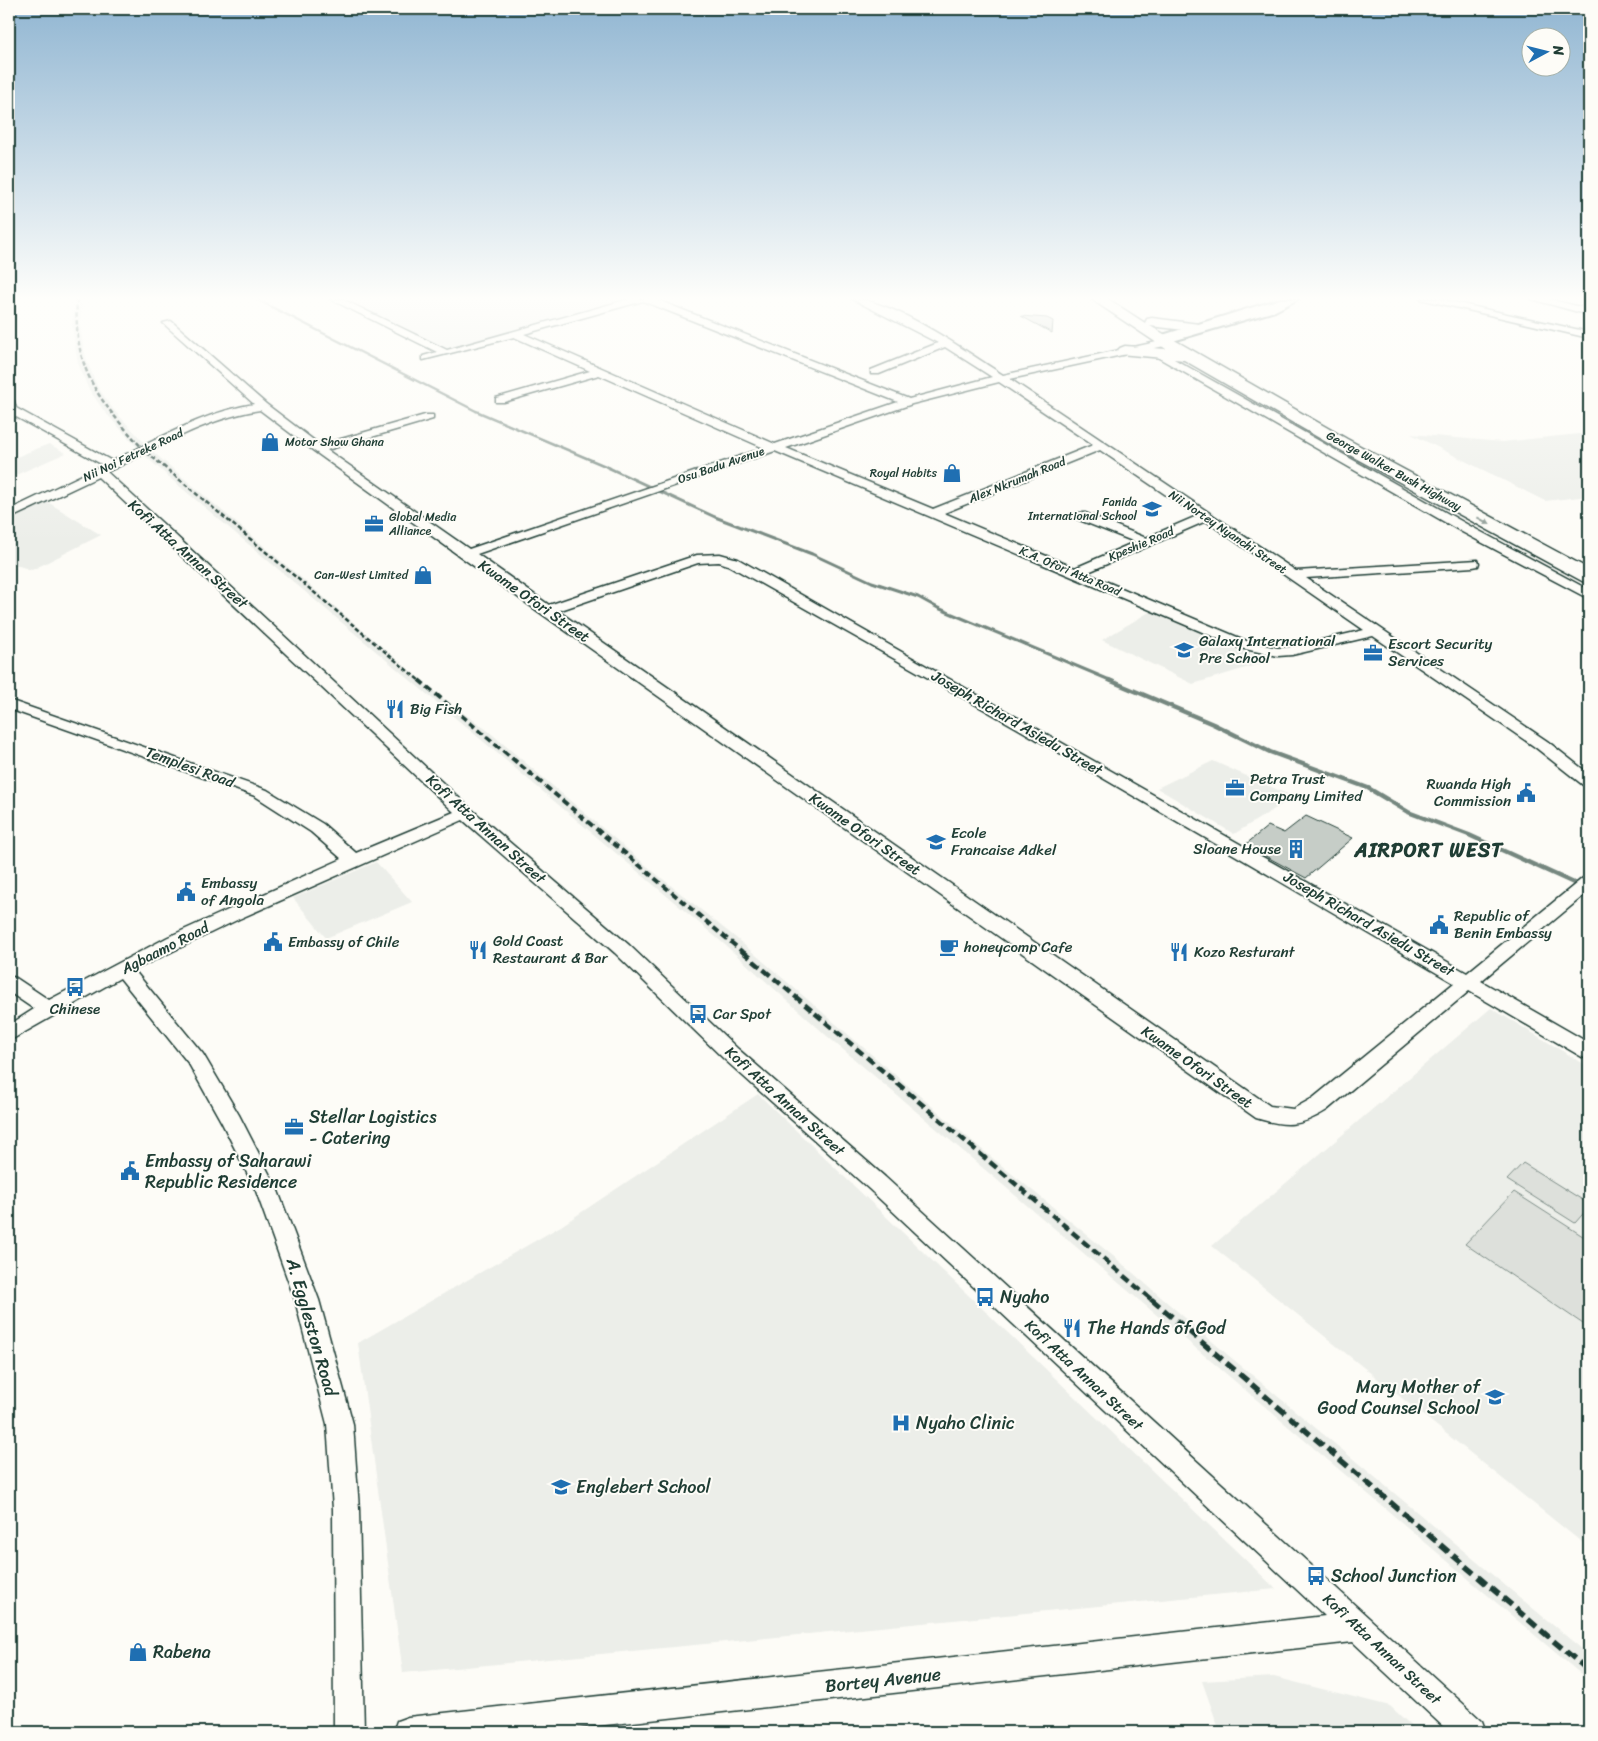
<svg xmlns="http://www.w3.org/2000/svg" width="1598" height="1741" viewBox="0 0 1598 1741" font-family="Sriracha,sans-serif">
<rect width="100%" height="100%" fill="#fdfcf7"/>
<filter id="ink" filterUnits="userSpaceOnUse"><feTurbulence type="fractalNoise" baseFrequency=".02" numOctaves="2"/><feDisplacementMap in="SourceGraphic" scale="10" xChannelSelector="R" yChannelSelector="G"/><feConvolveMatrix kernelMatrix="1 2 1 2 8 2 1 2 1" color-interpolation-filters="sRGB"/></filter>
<g filter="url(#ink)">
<!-- built -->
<g fill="#eceee9">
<path d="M75,299H82L80,325L83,345L87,361L97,386L113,409L152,451L442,698L487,730L654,872L736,938L985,1152L1118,1260L1228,1355L1589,1655V1681L827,1036L724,944L171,479L143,454L104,411L88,388L78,363L75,346L72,326Z"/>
<path d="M337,299H618V300L446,349Z"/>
<path d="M1589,433V496L1545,501L1411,434L1502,442Z"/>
<path d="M49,444L66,453L9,478V460Z"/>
<path d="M46,501L101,535L32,570L9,563V520Z"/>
<path d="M1151,611L1269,661L1193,684L1102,640Z"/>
<path d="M1213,761L1294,797L1234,834L1157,788Z"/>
<path d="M376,862L412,902L326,938L293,898Z"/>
<path d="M1491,1008L1589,1067V1548L1212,1246Z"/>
<path d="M758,1094L854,1186L1276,1589L403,1673L358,1343L561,1226Z"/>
<path d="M1274,1677L1390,1706L1418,1732H1220L1202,1681Z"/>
</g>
<!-- green -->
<g fill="#dde0db" stroke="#7e8e88">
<path d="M1523,1163L1589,1204V1207L1575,1223L1507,1180Z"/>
<path d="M1514,1192L1589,1240V1328L1465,1244Z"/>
</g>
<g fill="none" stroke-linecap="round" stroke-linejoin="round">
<!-- stream-far2 -->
<path stroke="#75877f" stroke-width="2.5" d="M256,299L476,411L610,468"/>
<!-- stream-far1 -->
<path stroke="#75877f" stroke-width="3" d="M607,467L715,517L812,554L872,582L918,597L938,608L1112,681"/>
<!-- stream -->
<path stroke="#75877f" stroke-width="4.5" d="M1109,680L1213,724L1270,752L1368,788L1408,812L1469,835L1589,890"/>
</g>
<!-- building -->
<g fill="#c6cdc7" stroke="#1f3d34">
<path d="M1021,316L1047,318L1053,321L1052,333Z"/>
<path d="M1306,816L1353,838L1306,878L1245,845L1268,826L1284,833Z"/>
</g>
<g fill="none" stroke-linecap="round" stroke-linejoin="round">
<!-- minor casing -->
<g stroke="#1f3d34" stroke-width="3">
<g id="minor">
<path d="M9,299H14L9,303Z"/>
<path d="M330,299H342L447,350L629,299H655L909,399L992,377L945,347L879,374H871V370L938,343L852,299C893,299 967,352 1003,375L1166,340L1171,343L1169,345L1010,379L1296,571L1478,560L1479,563L1478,566L1473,567L1306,578L1547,741L1589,774V787L1583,785L1535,747L1373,636L1292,655L1278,656L1240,648L775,451L477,554L549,605L697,555L720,554L738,559L1467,973L1583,878L1589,876V891L1481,981L1589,1043V1059L1582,1057L1469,991L1327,1110C1300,1127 1286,1127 1256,1118L461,557L314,451L260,410C206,418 156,449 107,472L471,809L629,945L738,1049L885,1177L1482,1721L1486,1732H1449L1353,1642L542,1732H393L397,1721L408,1717L1325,1616L869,1189L724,1059L615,953L463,820L239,919L134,970L203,1054L239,1115L278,1191L319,1300L353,1424L359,1509L364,1732H334L333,1509L327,1424L295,1300L256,1191L222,1123L189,1064L120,978L9,1041V1025L34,1009L9,992V976L16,978L49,1000L168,937L342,859L311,832L255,796L9,709V700L267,790L323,824L356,853L454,812L98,477L9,519V510L103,465L9,413V398L14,401L16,408L112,461C157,440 204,412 254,404L163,323L171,321L266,404L320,445L425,415H433V419L327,450L469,549L764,448L599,375L504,402H496V398L590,371L514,337L423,360V356L437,352ZM643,301L898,402L775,444L524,334ZM999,382L1093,445L933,509L786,448L912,404ZM1100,450L1197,516L1146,538L1085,513H1077L1075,516L1077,519L1135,542L1075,568L944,513ZM1206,521L1364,630L1292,647L1278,648L1249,642L1086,573ZM719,562L728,565L1017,728L1454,983L1313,1098L1293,1109L1270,1106L558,611L698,563Z"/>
<path d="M1420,299H1439L1589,332V338Z"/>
<path d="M1531,299H1548L1589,309V315Z"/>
<path d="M1152,350H1158L1470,526L1589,590V599L1462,532L1152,354Z"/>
</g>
</g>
<!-- secondary casing -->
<g stroke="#1f3d34" stroke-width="4">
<path id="secondary" d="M1280,299H1298L1275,311L1166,343H1156L1154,340L1156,337Z"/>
</g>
<!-- trunk casing -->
<g stroke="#1f3d34" stroke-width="3">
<path id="trunk" d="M1091,299H1108L1145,323L1147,319L1152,318L1207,325L1209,328L1202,332L1150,326L1347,439L1589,569V583L1582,581L1335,447L1184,360L1120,354L1117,351L1120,348L1125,346L1166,349Z"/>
</g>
<!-- minor -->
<use href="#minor" fill="#fdfcf7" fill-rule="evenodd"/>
<!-- secondary -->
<use href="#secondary" fill="#fdfcf7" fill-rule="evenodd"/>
<!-- trunk -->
<use href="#trunk" fill="#fdfcf7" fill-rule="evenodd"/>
<!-- rail-far3 -->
<path stroke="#1f3d34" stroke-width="2.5" stroke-dasharray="4.5 2.5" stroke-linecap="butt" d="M77,299C73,371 98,399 144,450L420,681"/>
<!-- rail-far2 -->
<path stroke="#1f3d34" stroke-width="4" stroke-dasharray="7 4" stroke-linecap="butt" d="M419,680L745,954"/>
<!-- rail-far1 -->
<path stroke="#1f3d34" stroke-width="4.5" stroke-dasharray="9 4.5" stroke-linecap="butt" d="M743,952L1152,1300"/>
<!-- rail -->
<path stroke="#1f3d34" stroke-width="5.5" stroke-dasharray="11 5.5" stroke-linecap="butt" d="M1151,1299L1589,1671"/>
</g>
<!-- one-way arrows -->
<defs><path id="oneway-solid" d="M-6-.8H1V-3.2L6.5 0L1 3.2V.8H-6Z" transform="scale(1.25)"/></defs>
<use fill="#8e9c96" href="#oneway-solid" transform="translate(1484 521) rotate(28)"/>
</g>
<!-- sky -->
<linearGradient id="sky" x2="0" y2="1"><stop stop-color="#91b6d2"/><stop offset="0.55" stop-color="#fefefb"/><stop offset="1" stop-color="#fefefb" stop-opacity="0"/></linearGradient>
<rect width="1598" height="543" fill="url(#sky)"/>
<!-- icons -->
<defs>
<g id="shop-bare" transform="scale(1.5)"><path d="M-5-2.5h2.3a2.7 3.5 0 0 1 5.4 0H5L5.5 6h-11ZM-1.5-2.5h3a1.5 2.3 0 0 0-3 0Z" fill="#1f6fb2" stroke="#fdfcf7" stroke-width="2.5" paint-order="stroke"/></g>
<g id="school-bare" transform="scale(1.5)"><path d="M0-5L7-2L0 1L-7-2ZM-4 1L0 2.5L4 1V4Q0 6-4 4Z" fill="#1f6fb2" stroke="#fdfcf7" stroke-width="2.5" paint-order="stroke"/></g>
<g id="office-bare" transform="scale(1.5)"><path d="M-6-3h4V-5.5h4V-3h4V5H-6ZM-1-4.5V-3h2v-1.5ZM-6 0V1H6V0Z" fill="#1f6fb2" stroke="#fdfcf7" stroke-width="2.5" paint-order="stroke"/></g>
<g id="restaurant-bare" transform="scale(1.5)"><path d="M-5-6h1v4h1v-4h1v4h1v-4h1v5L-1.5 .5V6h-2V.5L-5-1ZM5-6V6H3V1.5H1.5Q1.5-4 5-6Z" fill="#1f6fb2" stroke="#fdfcf7" stroke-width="2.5" paint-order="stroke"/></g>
<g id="civic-bare" transform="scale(1.5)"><path d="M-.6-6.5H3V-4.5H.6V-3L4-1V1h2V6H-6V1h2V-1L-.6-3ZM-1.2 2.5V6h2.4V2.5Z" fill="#1f6fb2" stroke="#fdfcf7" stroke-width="2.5" paint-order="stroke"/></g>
<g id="building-bare" transform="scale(1.5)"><path d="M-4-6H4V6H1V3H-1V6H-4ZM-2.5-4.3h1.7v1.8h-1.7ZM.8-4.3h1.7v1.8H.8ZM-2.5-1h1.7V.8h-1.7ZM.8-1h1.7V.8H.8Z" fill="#1f6fb2" stroke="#fdfcf7" stroke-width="2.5" paint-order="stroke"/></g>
<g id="cafe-bare" transform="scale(1.5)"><path d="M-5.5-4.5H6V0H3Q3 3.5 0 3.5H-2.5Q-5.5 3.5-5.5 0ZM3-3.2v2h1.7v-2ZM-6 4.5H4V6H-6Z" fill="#1f6fb2" stroke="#fdfcf7" stroke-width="2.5" paint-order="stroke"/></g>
<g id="bus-bare" transform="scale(1.5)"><path d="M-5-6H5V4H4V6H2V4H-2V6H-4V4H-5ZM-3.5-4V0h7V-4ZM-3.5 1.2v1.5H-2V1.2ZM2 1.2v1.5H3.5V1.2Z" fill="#1f6fb2" stroke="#fdfcf7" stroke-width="2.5" paint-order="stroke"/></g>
<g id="hospital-bare" transform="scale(1.5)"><path d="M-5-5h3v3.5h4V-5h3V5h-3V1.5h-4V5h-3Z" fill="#1f6fb2" stroke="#fdfcf7" stroke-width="2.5" paint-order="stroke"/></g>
</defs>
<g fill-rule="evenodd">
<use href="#shop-bare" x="270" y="442"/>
<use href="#shop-bare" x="952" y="473"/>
<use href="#school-bare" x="1152" y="509"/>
<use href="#office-bare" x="374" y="524"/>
<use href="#shop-bare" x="423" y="575"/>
<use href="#school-bare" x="1184" y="650"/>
<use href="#office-bare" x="1373" y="653"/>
<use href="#restaurant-bare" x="395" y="709"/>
<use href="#office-bare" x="1235" y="788"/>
<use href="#civic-bare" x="1526" y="793"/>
<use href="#school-bare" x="936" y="842"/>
<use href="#building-bare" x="1296" y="849"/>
<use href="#civic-bare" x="186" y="892"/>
<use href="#civic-bare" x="1439" y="925"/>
<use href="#civic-bare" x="273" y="942"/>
<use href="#cafe-bare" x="949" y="947"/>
<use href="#restaurant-bare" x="478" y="950"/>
<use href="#restaurant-bare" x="1179" y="952"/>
<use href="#bus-bare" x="75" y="987"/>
<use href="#bus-bare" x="698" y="1014"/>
<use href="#office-bare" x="294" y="1127"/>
<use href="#civic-bare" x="130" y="1171"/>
<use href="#bus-bare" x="985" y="1297"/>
<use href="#restaurant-bare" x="1072" y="1328"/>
<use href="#school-bare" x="1495" y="1397"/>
<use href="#hospital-bare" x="901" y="1423"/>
<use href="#school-bare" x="561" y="1487"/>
<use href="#bus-bare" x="1316" y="1576"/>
<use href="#shop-bare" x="138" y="1652"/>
</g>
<g text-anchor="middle" stroke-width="4" stroke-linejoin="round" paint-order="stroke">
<!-- far-poi labels -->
<g font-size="12" fill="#1f3d34" stroke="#fdfcf7" text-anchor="end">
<text x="285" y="446" text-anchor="start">Motor Show Ghana</text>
<text x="937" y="477">Royal Habits</text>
<text x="1137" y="506">Fanida<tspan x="1137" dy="14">International School</tspan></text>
<text x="389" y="521" text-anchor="start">Global Media<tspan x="389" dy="14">Alliance</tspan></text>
<text x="408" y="579">Can-West Limited</text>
</g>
<!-- far-street labels -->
<g font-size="12" fill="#1f3d34" stroke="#fdfcf7">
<text transform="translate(133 455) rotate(-25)" y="4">Nii Noi Fetreke Road</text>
<text transform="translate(721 465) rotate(-19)" y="4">Osu Badu Avenue</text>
<text transform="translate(1394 471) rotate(29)" y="4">George Walker Bush Highway</text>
<text transform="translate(1017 480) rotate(-22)" y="4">Alex Nkrumah Road</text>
<text transform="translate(1228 532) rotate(34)" y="4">Nii Nortey Nyanchi Street</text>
<text transform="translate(1141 544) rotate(-23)" y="4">Kpeshie Road</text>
<text transform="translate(1070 571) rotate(23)" y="4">K.A. Ofori Atta Road</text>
</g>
<!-- street labels -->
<g font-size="15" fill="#1f3d34" stroke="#fdfcf7">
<text transform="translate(188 554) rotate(42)" y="5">Kofi Atta Annan Street</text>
<text transform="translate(534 601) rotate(35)" y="5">Kwame Ofori Street</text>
<text transform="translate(1017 723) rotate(30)" y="5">Joseph Richard Asiedu Street</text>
<text transform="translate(190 767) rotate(20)" y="5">Templesi Road</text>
<text transform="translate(486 829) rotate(42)" y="5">Kofi Atta Annan Street</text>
<text transform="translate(865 834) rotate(35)" y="5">Kwame Ofori Street</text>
<text transform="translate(1369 924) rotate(30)" y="5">Joseph Richard Asiedu Street</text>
<text transform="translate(165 948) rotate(-27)" y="5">Agbaamo Road</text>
<text transform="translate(1197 1067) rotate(35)" y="5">Kwame Ofori Street</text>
<text transform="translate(785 1101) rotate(42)" y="5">Kofi Atta Annan Street</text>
<text transform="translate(1084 1375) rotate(43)" y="5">Kofi Atta Annan Street</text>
<text transform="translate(1382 1649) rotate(43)" y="5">Kofi Atta Annan Street</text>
</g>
<!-- poi labels -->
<g font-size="15" fill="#1f3d34" stroke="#fdfcf7" text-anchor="start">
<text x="1199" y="646">Galaxy International<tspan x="1199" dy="17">Pre School</tspan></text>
<text x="1388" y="649">Escort Security<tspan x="1388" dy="17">Services</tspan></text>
<text x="410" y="714">Big Fish</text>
<text x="1250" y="784">Petra Trust<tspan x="1250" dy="17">Company Limited</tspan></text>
<text x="1511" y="789" text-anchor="end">Rwanda High<tspan x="1511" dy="17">Commission</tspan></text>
<text x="951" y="838">Ecole<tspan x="951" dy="17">Francaise Adkel</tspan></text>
<text x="1281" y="854" text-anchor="end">Sloane House</text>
<text x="201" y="888">Embassy<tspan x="201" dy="17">of Angola</tspan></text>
<text x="1454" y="921">Republic of<tspan x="1454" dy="17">Benin Embassy</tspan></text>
<text x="493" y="946">Gold Coast<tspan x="493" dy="17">Restaurant &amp; Bar</tspan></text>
<text x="288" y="947">Embassy of Chile</text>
<text x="964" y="952">honeycomp Cafe</text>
<text x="1194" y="957">Kozo Resturant</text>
<text x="75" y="1014" text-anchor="middle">Chinese</text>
<text x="713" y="1019">Car Spot</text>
</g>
<!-- near-poi labels -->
<g font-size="18" fill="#1f3d34" stroke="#fdfcf7" text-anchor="start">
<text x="309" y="1123">Stellar Logistics<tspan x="309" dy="21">- Catering</tspan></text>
<text x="145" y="1167">Embassy of Saharawi<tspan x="145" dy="21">Republic Residence</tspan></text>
<text x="1000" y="1303">Nyaho</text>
<text x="1087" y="1334">The Hands of God</text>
<text x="1480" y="1393" text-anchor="end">Mary Mother of<tspan x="1480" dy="21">Good Counsel School</tspan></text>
<text x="916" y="1429">Nyaho Clinic</text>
<text x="576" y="1493">Englebert School</text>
<text x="1331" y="1582">School Junction</text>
<text x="153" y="1658">Rabena</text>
</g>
<!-- near-street labels -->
<g font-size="18" fill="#1f3d34" stroke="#fdfcf7">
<text transform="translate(312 1327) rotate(74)" y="6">A. Eggleston Road</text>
<text transform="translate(883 1680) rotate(-6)" y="6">Bortey Avenue</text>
</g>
<!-- district labels -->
<g font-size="20" font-weight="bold" letter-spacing="1" fill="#1f3d34" stroke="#fdfcf7">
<text x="1429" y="857">AIRPORT WEST</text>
</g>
</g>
<!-- margin -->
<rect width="1598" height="1741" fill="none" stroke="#fdfcf7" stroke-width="30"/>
<rect x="15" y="15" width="1568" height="1711" fill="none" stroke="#1f3d34" stroke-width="2" filter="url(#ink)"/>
<!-- north arrow -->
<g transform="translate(1546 52) rotate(83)"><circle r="24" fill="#fdfcf7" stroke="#a4b0a9"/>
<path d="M0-4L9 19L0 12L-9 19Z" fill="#1f6fb2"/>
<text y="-8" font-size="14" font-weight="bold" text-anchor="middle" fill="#1f3d34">N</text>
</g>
</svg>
